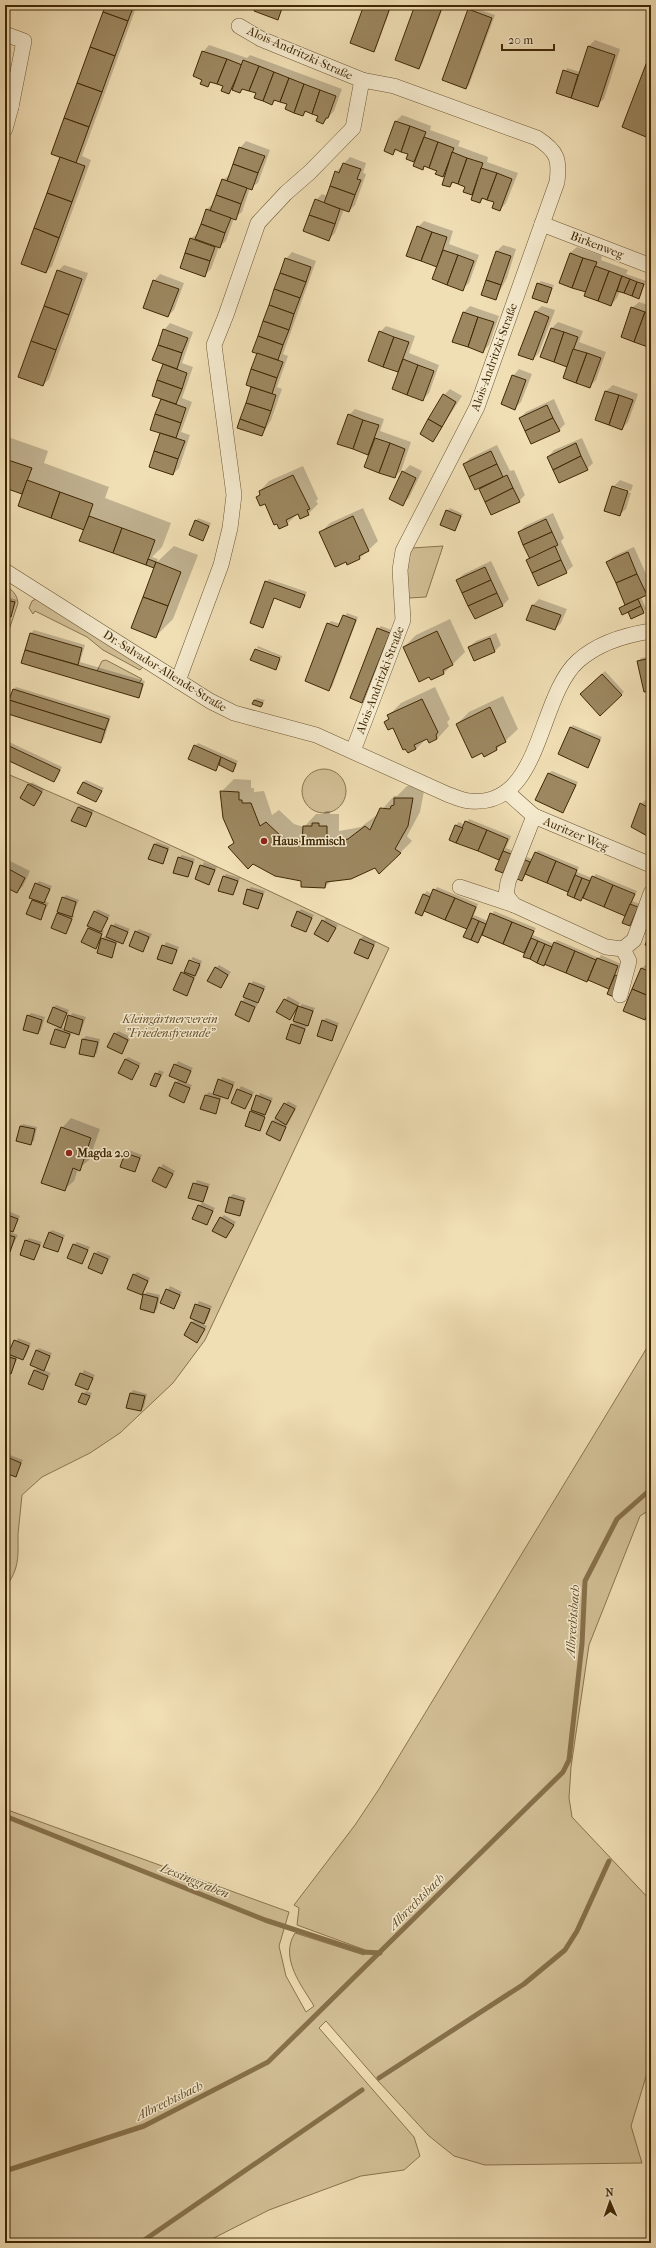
<svg xmlns="http://www.w3.org/2000/svg" width="656" height="2248" viewBox="0 0 656 2248" font-family="'IM FELL French Canon',serif">
<rect width="100%" height="100%" fill="#f0deb4"/>
<filter id="stains"><feTurbulence type="fractalNoise" baseFrequency=".005" numOctaves="4"/><feColorMatrix values="0 0 0 0 .2 0 0 0 0 .09 0 0 0 0 .02 0 0 0 .5 -.17"/></filter>
<radialGradient id="worn" r=".72"><stop offset=".6" stop-color="#630" stop-opacity="0"/><stop offset="1" stop-color="#630" stop-opacity=".3"/></radialGradient>
<!-- green -->
<g fill="#d2bf96" stroke="#89744e">
<path d="M443,546L426,597L409,598C406,580 403,564 412,548Z"/>
<path d="M5,585C12,590 17,594 18,603L5,642Z"/>
<path d="M36,599L143,667L140,670L103,650L87,637L35,611L33,614L29,608L32,601Z"/>
<path d="M106,660L142,679L139,683L97,671L102,661Z"/>
<circle cx="324" cy="791" r="22"/>
<path d="M5,773C135,827 262,887 389,948L205,1340L173,1383L120,1433L90,1453L42,1477L22,1495C21,1508 19,1521 18,1534C18,1556 20,1568 5,1588Z"/>
<path d="M651,1341V1509L640,1516L589,1645L571,1767L569,1798L572,1817L651,1901V2060L631,2126L642,2163L485,2165L454,2156L429,2136L379,2082L326,2021L319,2028L414,2137L420,2156L404,2170L361,2176L269,2210L204,2243H5V1809L289,1912L279,1946L286,1976L306,2012L314,2006C302,1986 279,1958 295,1933L364,1955L368,1951L297,1925L299,1908L294,1905L355,1825L379,1789Z"/>
</g>
<!-- shadow -->
<g fill="#0003">
<path d="M107,5H137L82,156L91,160L52,266L46,272L61,157Z"/>
<path d="M257,5H285L278,18Z"/>
<path d="M365,5H392L376,48L373,51Z"/>
<path d="M416,5H444L422,64L419,67Z"/>
<path d="M472,7L495,15L469,85L466,87L469,10Z"/>
<path d="M595,40L620,49L604,99L597,105L557,92L567,68L580,72L589,46Z"/>
<path d="M209,45L247,58L250,55L342,89L334,111L323,123L319,115L307,111L303,115L288,104L277,99L272,104L257,93L244,88L240,92L232,89L229,93L224,86L212,81L208,85L203,79V52Z"/>
<path d="M402,115L431,126L430,130L460,141L458,146L488,157L487,162L518,173L506,203L500,210L495,202L484,198L480,202L474,194L464,191L466,186L454,182L450,186L446,178L437,174L438,170L426,165L422,169L416,162L408,159L409,154L398,149L393,154L386,151L396,121Z"/>
<path d="M246,141L270,150L258,183L250,188L242,212L234,218L226,241L219,247L211,269L204,276L181,267L191,238L199,233L207,209L214,203L223,180L230,174L240,148Z"/>
<path d="M350,157L366,163L363,173L366,174L355,205L349,211L344,209L335,233L329,239L316,200L322,194L327,196L336,172Z"/>
<path d="M424,221L453,231L449,244L479,255L469,283L462,289L438,266L418,227Z"/>
<path d="M503,245L516,249L507,278L496,298L497,251Z"/>
<path d="M577,247L602,256L601,260L628,270L626,274L646,281L641,295L639,297L620,291L617,298L611,305L587,292L570,253Z"/>
<path d="M292,252L316,261L283,354L288,356L277,387L282,389L271,420L262,435L239,427L252,386L258,353L286,259Z"/>
<path d="M64,265L88,273L49,379L43,385L58,271Z"/>
<path d="M160,274L184,283L174,310L168,316L154,281Z"/>
<path d="M541,281L554,285L547,302L538,284Z"/>
<path d="M639,302L651,306V342L648,346L632,308Z"/>
<path d="M470,306L499,316L489,345L483,351L453,341L464,312Z"/>
<path d="M542,306L555,310L539,353L533,359L535,312Z"/>
<path d="M558,322L583,331L579,342L606,352L596,380L590,386L568,366L552,328Z"/>
<path d="M170,323L193,332L182,363L193,367L182,398L192,402L181,432L190,435L179,468L173,474L161,432L151,429L162,398L153,395L164,363V330Z"/>
<path d="M386,326L415,336L409,353L439,365L429,393L422,400L400,371L369,360L380,332Z"/>
<path d="M519,369L532,374L521,402L515,408L513,376Z"/>
<path d="M613,385L638,394L628,422L622,429L596,420L606,391Z"/>
<path d="M450,389L462,396L435,438L444,395Z"/>
<path d="M554,399L565,424L559,430L520,418L526,412Z"/>
<path d="M355,409L384,419L380,431L411,442L401,471L394,477L370,454L339,443L349,415Z"/>
<path d="M5,436L48,451L44,463L109,487L105,498L171,523L162,547L152,557L158,559L157,562L174,546L198,555L173,619L156,636L155,567L23,494L5,487Z"/>
<path d="M582,438L593,463L587,469L548,457L554,450Z"/>
<path d="M497,445L510,471L514,470L525,495L519,501L491,514L479,487L464,465L470,458Z"/>
<path d="M410,465L422,471L409,498L402,504L403,472Z"/>
<path d="M303,466L318,499L316,501L318,504L308,514H297L287,524L257,497L261,493L260,491L269,481Z"/>
<path d="M620,480L633,485L631,491L616,486V488L631,493L626,509L619,515L613,487Z"/>
<path d="M363,508L378,541L360,558L348,564L320,533L330,523Z"/>
<path d="M450,508L463,514L454,530L447,511Z"/>
<path d="M553,513L564,538L561,541L573,566L566,572L527,560L530,557L519,532L525,526Z"/>
<path d="M198,518L211,523L203,539L196,521Z"/>
<path d="M634,547L651,585V590L641,597L646,609L643,612L620,608L626,604L607,562L614,556Z"/>
<path d="M491,561L509,599L503,605L457,580L464,574Z"/>
<path d="M269,579L307,592L300,607L275,597L263,627L266,582Z"/>
<path d="M5,596L17,600L10,616L5,614Z"/>
<path d="M539,599L567,609L561,623L555,629L533,605Z"/>
<path d="M347,613L358,617L332,687L329,689L328,624L331,621L341,624Z"/>
<path d="M450,619L465,652L444,673L432,679L404,647L416,635Z"/>
<path d="M381,626L392,630L362,702L378,629Z"/>
<path d="M5,627H7L5,638Z"/>
<path d="M34,630L85,645L80,662L145,681L141,694L139,697L22,662L31,633Z"/>
<path d="M496,633L501,645L495,651L474,660L469,647L476,641Z"/>
<path d="M258,646L282,656V658L257,648Z"/>
<path d="M256,649L281,660L278,666L276,669L251,660Z"/>
<path d="M651,656V690L639,661L641,658Z"/>
<path d="M605,671L624,692L600,714L581,694Z"/>
<path d="M16,687L111,716L104,739L101,742L14,689Z"/>
<path d="M435,687L450,719L447,722L449,726L437,739L429,742L427,738L416,749L408,752L393,727L385,722L389,718L388,716L401,703Z"/>
<path d="M503,696L518,729L497,749L457,724L469,712Z"/>
<path d="M257,698L265,700L261,706L254,700Z"/>
<path d="M573,725L602,737L588,766L570,728Z"/>
<path d="M5,740L62,767L57,778L54,781L5,757Z"/>
<path d="M198,743L238,761L235,768L233,770L220,764L215,770L195,746Z"/>
<path d="M552,771L578,782L563,812L549,773Z"/>
<path d="M234,779L251,780V788H254V792L264,791L272,815L279,810L294,824L304,827L316,814H323L326,811H330V814H339V831L361,827L378,814L394,796H397L407,786H425L420,812L407,836L412,841L400,853L375,867L332,880L325,887L302,880L230,847L235,842L221,792Z"/>
<path d="M86,780L104,788L96,801L83,782Z"/>
<path d="M32,782L44,789L37,801L29,785Z"/>
<path d="M648,798L651,799L650,837L641,833V804Z"/>
<path d="M81,805L94,810L86,826L78,807Z"/>
<path d="M469,819L511,836L506,848L513,851L502,872L500,860L450,839L456,825L459,822L465,825Z"/>
<path d="M157,842L170,847L163,863L154,845Z"/>
<path d="M538,850L579,867L577,872L592,878L596,874L637,891L632,901L640,904L633,922L630,925L627,916L583,897L581,899L569,892L526,874L522,880L524,860L527,857L532,859Z"/>
<path d="M182,855L195,859L188,876L179,858Z"/>
<path d="M10,861L30,871L23,886L17,892L11,889L5,903V865Z"/>
<path d="M204,862L217,867L209,884L196,879Z"/>
<path d="M226,874L240,878L233,894L224,877Z"/>
<path d="M39,881L52,886L45,901L49,903L40,919L27,914L34,898L36,884Z"/>
<path d="M251,887L265,891L258,908L248,890Z"/>
<path d="M437,887L478,904L474,915L488,921L494,911L536,928L533,935L554,944L557,940L599,958L601,955L621,964L618,972L624,975L611,988L589,979L587,981L524,956L526,952L483,935L478,942L468,928L425,910L422,915L424,894L427,891L432,894Z"/>
<path d="M66,895L79,900L72,915L74,916L68,930L66,933L58,914L63,898Z"/>
<path d="M97,909L110,915L102,930L104,931L100,940L105,936L107,937L115,923L130,929L122,943L118,941L111,956L101,942L96,947L89,928Z"/>
<path d="M301,909L314,915L305,931L298,912Z"/>
<path d="M326,918L338,925L330,938L315,933Z"/>
<path d="M139,929L152,934L143,951L136,932Z"/>
<path d="M363,936L376,942L368,958L361,939Z"/>
<path d="M166,942L179,947L172,963L159,959Z"/>
<path d="M193,957L202,961L201,964L191,959Z"/>
<path d="M190,961L201,966L186,995L182,973L186,971Z"/>
<path d="M651,962V1008L645,1019L624,1010L642,968L645,965L649,967Z"/>
<path d="M219,965L231,972L220,987L216,968Z"/>
<path d="M253,981L266,986L258,1002L248,998L258,1004L248,1020L236,1015Z"/>
<path d="M288,996L300,1003L290,1018L278,1012Z"/>
<path d="M302,1004L315,1008L300,1042L292,1025L295,1021L299,1007Z"/>
<path d="M56,1005L69,1010L61,1027L65,1029L72,1013L86,1017L81,1031L78,1034L72,1032L65,1047L56,1029L59,1026L53,1008Z"/>
<path d="M31,1013L45,1017L41,1030L38,1033L28,1016Z"/>
<path d="M326,1018L339,1023L332,1040L323,1021Z"/>
<path d="M118,1031L131,1037L121,1053L115,1034Z"/>
<path d="M86,1036L100,1039L97,1053L94,1056L80,1053L83,1039Z"/>
<path d="M128,1057L141,1063L132,1079L125,1060Z"/>
<path d="M178,1061L193,1068L185,1082L192,1085L184,1101L176,1083L179,1079L170,1075Z"/>
<path d="M159,1070L164,1072L156,1086L152,1084Z"/>
<path d="M222,1077L235,1082L230,1095L227,1098L222,1096L215,1113L202,1109L206,1095L209,1092L214,1094Z"/>
<path d="M241,1086L254,1092L245,1108L232,1102Z"/>
<path d="M260,1093L273,1098L259,1130L251,1112Z"/>
<path d="M288,1101L297,1106L280,1140L267,1134L273,1121Z"/>
<path d="M71,1118L100,1129L89,1160L78,1169L74,1181L64,1190L62,1128Z"/>
<path d="M23,1124L37,1127L34,1141L31,1143L20,1126Z"/>
<path d="M129,1150L142,1155L135,1171L121,1167Z"/>
<path d="M163,1164L175,1171L166,1187L153,1180Z"/>
<path d="M197,1180L210,1184L203,1201L190,1197Z"/>
<path d="M233,1194L246,1198L242,1212L239,1215L230,1197Z"/>
<path d="M202,1202L215,1208L206,1224L193,1219Z"/>
<path d="M8,1211L20,1216L13,1231L5,1228V1215Z"/>
<path d="M224,1215L236,1222L226,1237L221,1218Z"/>
<path d="M5,1230L18,1235L10,1251L5,1249Z"/>
<path d="M52,1230L65,1235L58,1251L49,1233Z"/>
<path d="M29,1238L42,1242L34,1259L26,1240Z"/>
<path d="M77,1242L90,1247L81,1263L74,1245Z"/>
<path d="M98,1251L111,1256L102,1273L95,1254Z"/>
<path d="M137,1272L150,1278L142,1294L134,1275Z"/>
<path d="M170,1286L182,1292L174,1308L161,1302Z"/>
<path d="M147,1292L160,1295L157,1309L154,1312L144,1295Z"/>
<path d="M199,1301L212,1306L207,1320L203,1324L207,1326L197,1342L192,1322L195,1319L191,1318Z"/>
<path d="M18,1338L31,1343L26,1356L23,1359L18,1357L11,1373L5,1371V1352L10,1354Z"/>
<path d="M39,1348L52,1353L44,1370L51,1373L42,1389L35,1370L38,1367L36,1351Z"/>
<path d="M84,1370L95,1375L86,1391L92,1393L86,1404L80,1401L87,1389L76,1384Z"/>
<path d="M133,1390L147,1394L144,1407L141,1410L131,1393Z"/>
<path d="M10,1455L23,1460L15,1476L5,1472V1464Z"/>
</g>
<g fill="none" stroke-linecap="round" stroke-linejoin="round">
<!-- stream -->
<g stroke="#86704a" stroke-width="5">
<path d="M5,1816L265,1920L363,1952L380,1953"/>
<path d="M379,2078L524,1984L565,1950L577,1931L609,1861"/>
<path d="M5,2171L144,2126L268,2062L563,1772L569,1760L582,1644L585,1581L617,1519L651,1489"/>
<path d="M140,2243L362,2090"/>
</g>
</g>
<!-- building -->
<g fill="#9c8760" stroke="#402805">
<path d="M106,5H134L128,21L103,12Z"/>
<path d="M256,5H283L278,20L254,11Z"/>
<path d="M364,5H391L374,52L350,43Z"/>
<path d="M415,5H443L419,69L395,60Z"/>
<path d="M468,9L492,18L466,89L442,80Z"/>
<path d="M103,12L128,21L115,56L90,47Z"/>
<path d="M588,46L615,55L598,107L571,98Z"/>
<path d="M90,47L115,56L102,92L77,83Z"/>
<path d="M202,51L227,59L217,84L210,82L208,87L200,84L202,80L193,76Z"/>
<path d="M651,51V139L622,127Z"/>
<path d="M227,59L242,65L229,94L221,91L223,86L217,84Z"/>
<path d="M243,60L259,66L249,91L242,89L240,93L232,90Z"/>
<path d="M259,66L274,72L263,101L254,98L256,93L249,91Z"/>
<path d="M563,70L578,75L571,98L556,93Z"/>
<path d="M274,72L289,78L280,102L274,100L272,105L263,101Z"/>
<path d="M289,78L304,84L294,113L285,109L287,104L280,102Z"/>
<path d="M77,83L102,92L89,127L64,118Z"/>
<path d="M304,84L320,90L312,114L305,111L303,116L294,113Z"/>
<path d="M320,90L336,96L328,118H326L323,124L316,121L318,116L312,114Z"/>
<path d="M64,118L89,127L76,163L51,154Z"/>
<path d="M395,121L410,126L401,152L395,149L393,155L384,151Z"/>
<path d="M410,126L426,132L414,162L406,159L408,154L401,152Z"/>
<path d="M424,137L438,142L429,168L424,166L423,170L413,166Z"/>
<path d="M438,142L454,148L443,177L435,174L437,171L429,168Z"/>
<path d="M239,147L265,156L258,173L233,164Z"/>
<path d="M452,152L467,158L458,184L452,182L450,187L442,185Z"/>
<path d="M60,157L85,166L72,202L47,193Z"/>
<path d="M467,158L483,163L472,195L463,192L465,187L458,184Z"/>
<path d="M343,163L361,169L357,179L361,180L355,195L330,186L335,171L339,173Z"/>
<path d="M233,164L258,173L252,190L227,181Z"/>
<path d="M481,168L497,173L487,200L482,198L480,203L471,200Z"/>
<path d="M497,173L512,179L500,211L492,208L494,202L487,200Z"/>
<path d="M222,179L247,188L241,204L216,195Z"/>
<path d="M330,186L355,195L349,212L324,203Z"/>
<path d="M47,193L72,202L59,238L34,228Z"/>
<path d="M216,195L241,204L236,220L210,211Z"/>
<path d="M315,199L340,209L335,224L309,215Z"/>
<path d="M206,209L231,218L225,233L201,224Z"/>
<path d="M309,215L335,224L329,241L303,231Z"/>
<path d="M201,224L225,233L220,248L195,239Z"/>
<path d="M417,226L432,232L421,261L406,256Z"/>
<path d="M34,228L59,238L46,273L21,264Z"/>
<path d="M432,232L447,237L437,267L421,261Z"/>
<path d="M190,238L215,247L210,261L185,253Z"/>
<path d="M443,250L458,255L447,285L432,279Z"/>
<path d="M496,251L511,256L501,285L486,280Z"/>
<path d="M185,253L210,261L205,277L180,268Z"/>
<path d="M570,253L583,258L572,288L559,283Z"/>
<path d="M458,255L474,261L463,291L447,285Z"/>
<path d="M285,258L311,267L306,282L280,273Z"/>
<path d="M583,258L597,262L586,292L572,288Z"/>
<path d="M595,266L609,271L598,301L584,296Z"/>
<path d="M57,270L82,279L69,315L44,306Z"/>
<path d="M609,271L622,276L611,306L598,301Z"/>
<path d="M280,273L306,282L300,298L274,289Z"/>
<path d="M622,276L630,279L624,293L617,291Z"/>
<path d="M630,279L637,282L632,296L624,293Z"/>
<path d="M153,280L179,289L168,317L143,308Z"/>
<path d="M486,280L501,285L496,300L481,295Z"/>
<path d="M637,282L644,284L639,299L632,296Z"/>
<path d="M537,283L552,288L547,303L532,298Z"/>
<path d="M274,289L300,298L294,314L269,305Z"/>
<path d="M269,305L294,314L289,330L263,321Z"/>
<path d="M44,306L69,315L56,350L31,341Z"/>
<path d="M631,307L645,312L634,342L621,337Z"/>
<path d="M535,311L549,317L533,360L518,355Z"/>
<path d="M463,312L478,317L468,347L452,342Z"/>
<path d="M645,312L651,314V338L648,347L634,342Z"/>
<path d="M478,317L494,322L483,353L468,347Z"/>
<path d="M263,321L289,330L283,345L258,336Z"/>
<path d="M551,328L564,332L554,362L540,357Z"/>
<path d="M163,329L188,338L182,353L158,345Z"/>
<path d="M379,331L394,337L383,367L368,361Z"/>
<path d="M564,332L578,337L567,367L554,362Z"/>
<path d="M258,336L283,345L278,360L252,352Z"/>
<path d="M394,337L409,342L398,372L383,367Z"/>
<path d="M31,341L56,350L43,386L18,377Z"/>
<path d="M158,345L182,353L177,369L152,360Z"/>
<path d="M573,349L587,353L576,383L563,378Z"/>
<path d="M257,353L283,362L277,378L251,369Z"/>
<path d="M587,353L601,358L590,388L576,383Z"/>
<path d="M403,359L418,365L407,395L392,389Z"/>
<path d="M163,364L187,373L182,389L157,380Z"/>
<path d="M418,365L434,371L423,401L407,395Z"/>
<path d="M251,369L277,378L272,394L246,385Z"/>
<path d="M512,375L526,380L515,410L501,404Z"/>
<path d="M157,380L182,389L176,404L152,396Z"/>
<path d="M251,387L276,395L271,411L246,403Z"/>
<path d="M605,391L619,395L609,425L595,420Z"/>
<path d="M443,394L456,402L442,427L428,419Z"/>
<path d="M619,395L633,400L622,430L609,425Z"/>
<path d="M161,399L186,408L181,423L155,414Z"/>
<path d="M246,403L271,411L265,428L240,419Z"/>
<path d="M547,405L553,418L525,431L519,418Z"/>
<path d="M155,414L181,423L176,438L150,430Z"/>
<path d="M348,414L363,420L353,449L337,444Z"/>
<path d="M553,418L560,431L531,444L525,431Z"/>
<path d="M240,419L265,428L262,436L237,428Z"/>
<path d="M428,419L442,427L433,442L420,434Z"/>
<path d="M363,420L379,425L368,455L353,449Z"/>
<path d="M160,433L185,441L178,459L154,451Z"/>
<path d="M375,438L390,443L379,473L364,467Z"/>
<path d="M390,443L405,449L395,478L379,473Z"/>
<path d="M576,443L581,456L553,470L547,457Z"/>
<path d="M154,451L178,459L173,475L149,467Z"/>
<path d="M491,451L497,464L469,477L463,464Z"/>
<path d="M581,456L588,470L559,483L553,470Z"/>
<path d="M5,459L32,468L22,494L5,488Z"/>
<path d="M497,464L503,477L475,490L469,477Z"/>
<path d="M402,471L416,478L403,506L389,499Z"/>
<path d="M293,475L310,509L307,510L309,515L300,519L298,514L286,520L288,525L279,529L277,524L274,525L265,504L260,506L256,497L260,495L259,491Z"/>
<path d="M507,475L513,488L485,502L479,489Z"/>
<path d="M27,480L60,492L51,518L18,506Z"/>
<path d="M612,486L628,491L620,516L604,511Z"/>
<path d="M513,488L520,502L491,515L485,502Z"/>
<path d="M60,492L93,504L84,530L51,518Z"/>
<path d="M446,510L461,516L455,531L440,525Z"/>
<path d="M89,516L122,528L113,553L79,541Z"/>
<path d="M353,516L369,551L359,556L360,559L347,565L346,562L335,567L319,532Z"/>
<path d="M546,519L552,532L523,545L518,532Z"/>
<path d="M195,520L209,526L203,541L189,535Z"/>
<path d="M122,528L155,540L146,565L113,553Z"/>
<path d="M552,532L558,545L530,559L523,545Z"/>
<path d="M555,546L561,560L532,573L526,560Z"/>
<path d="M628,552L637,574L616,583L606,562Z"/>
<path d="M148,559L156,562L154,568L146,565Z"/>
<path d="M561,560L567,573L538,586L532,573Z"/>
<path d="M156,562L181,572L168,606L143,597Z"/>
<path d="M485,567L491,580L462,593L456,580Z"/>
<path d="M637,574L647,595L625,605L616,583Z"/>
<path d="M491,580L497,593L468,606L462,593Z"/>
<path d="M265,581L305,595L300,608L274,598L263,628L250,623Z"/>
<path d="M497,593L503,606L475,619L468,606Z"/>
<path d="M143,597L168,606L156,638L131,628Z"/>
<path d="M638,599L641,606L622,615L619,608Z"/>
<path d="M5,600L15,602L11,617L5,615Z"/>
<path d="M532,605L561,615L555,630L526,620Z"/>
<path d="M641,606L644,613L631,619L628,612Z"/>
<path d="M343,615L356,620L329,691L305,681L327,623L338,627Z"/>
<path d="M377,628L390,633L362,703L350,698Z"/>
<path d="M437,631L453,665L443,670L444,674L431,680L429,677L419,682L403,647Z"/>
<path d="M30,633L82,648L78,665L25,650Z"/>
<path d="M490,638L495,652L474,661L468,647Z"/>
<path d="M255,649L280,658L276,670L250,660Z"/>
<path d="M25,650L143,684L139,698L21,663Z"/>
<path d="M651,658V691L644,692L637,661Z"/>
<path d="M602,674L622,695L600,716L580,694Z"/>
<path d="M13,689L109,719L105,730L9,700Z"/>
<path d="M422,699L438,732L436,735L437,739L429,743L427,739L414,745L416,749L408,753L405,749L403,750L393,728L388,730L384,722L389,719L387,715Z"/>
<path d="M9,700L105,730L101,743L5,713Z"/>
<path d="M254,700L263,703L261,707L252,704Z"/>
<path d="M490,707L506,742L496,747L497,750L484,757L482,753L472,758L456,724Z"/>
<path d="M570,727L600,740L588,768L558,754Z"/>
<path d="M5,744L60,770L54,782L5,759Z"/>
<path d="M194,745L221,757L216,771L188,759Z"/>
<path d="M221,757L236,764L233,772L219,765Z"/>
<path d="M548,773L576,785L563,813L535,800Z"/>
<path d="M83,782L102,791L96,802L77,793Z"/>
<path d="M28,784L42,792L34,806L20,798Z"/>
<path d="M220,791L239,792V800H242V803H251L260,826L266,822L282,837L302,842L303,826H312V823H319V826H327V843L348,839L365,826L370,830L380,808L390,809L391,806L394,805V798H413L408,826L395,849L401,853L379,874L375,868L351,879L326,882L325,888L301,887V881L275,876L253,864L248,869L228,847L234,843L223,818Z"/>
<path d="M649,802L651,803V838L631,827L640,803L647,807Z"/>
<path d="M78,807L92,813L86,827L71,821Z"/>
<path d="M465,821L487,830L478,851L456,843Z"/>
<path d="M455,825L463,828L456,843L449,840Z"/>
<path d="M487,830L508,839L499,860L478,851Z"/>
<path d="M154,844L168,849L163,864L148,859Z"/>
<path d="M503,851L511,854L503,873L495,870Z"/>
<path d="M535,852L556,861L547,883L525,874Z"/>
<path d="M178,857L193,862L188,877L173,873Z"/>
<path d="M523,859L530,862L522,881L515,878Z"/>
<path d="M556,861L577,870L568,892L547,883Z"/>
<path d="M200,865L215,870L209,885L195,879Z"/>
<path d="M5,867L25,878L17,893L5,887Z"/>
<path d="M575,875L582,878L574,898L567,895Z"/>
<path d="M223,876L238,881L233,895L218,891Z"/>
<path d="M592,876L613,885L604,907L583,898Z"/>
<path d="M582,878L590,881L581,901L574,898Z"/>
<path d="M35,883L50,889L44,903L29,898Z"/>
<path d="M613,885L635,894L625,916L604,907Z"/>
<path d="M247,889L263,894L258,909L243,904Z"/>
<path d="M433,889L455,898L445,920L424,911Z"/>
<path d="M5,890L9,892L5,901Z"/>
<path d="M423,894L430,897L422,916L415,913Z"/>
<path d="M62,897L76,902L72,917L57,912Z"/>
<path d="M455,898L476,907L467,929L445,920Z"/>
<path d="M32,900L46,905L41,920L26,914Z"/>
<path d="M630,904L638,907L630,926L622,923Z"/>
<path d="M94,911L108,918L101,932L87,926Z"/>
<path d="M297,911L312,918L306,932L291,926Z"/>
<path d="M57,913L72,919L66,934L51,928Z"/>
<path d="M490,913L512,922L503,944L482,935Z"/>
<path d="M472,918L479,921L471,940L463,937Z"/>
<path d="M322,920L336,928L328,942L314,934Z"/>
<path d="M479,921L486,924L478,943L471,940Z"/>
<path d="M512,922L534,931L524,953L503,944Z"/>
<path d="M111,925L128,932L123,944L106,937Z"/>
<path d="M88,928L102,934L96,949L81,942Z"/>
<path d="M651,930V948L645,945Z"/>
<path d="M135,931L149,937L143,952L129,946Z"/>
<path d="M101,938L116,943L112,958L97,953Z"/>
<path d="M531,938L538,941L530,959L523,957Z"/>
<path d="M360,939L374,945L368,959L354,953Z"/>
<path d="M538,941L545,944L537,963L530,959Z"/>
<path d="M554,942L575,951L566,973L544,964Z"/>
<path d="M545,944L552,947L544,966L537,963Z"/>
<path d="M162,945L177,950L172,964L157,959Z"/>
<path d="M575,951L596,960L587,982L566,973Z"/>
<path d="M597,958L618,966L609,989L588,980Z"/>
<path d="M189,960L200,964L195,976L184,972Z"/>
<path d="M649,963L651,964V972L647,970Z"/>
<path d="M215,967L228,975L221,988L207,981Z"/>
<path d="M641,968L651,972V997L632,989Z"/>
<path d="M181,972L194,978L187,996L173,990Z"/>
<path d="M615,975L622,978L614,997L607,994Z"/>
<path d="M249,983L264,989L258,1003L243,997Z"/>
<path d="M632,989L651,997V1005L645,1020L623,1011Z"/>
<path d="M284,999L298,1006L290,1020L276,1012Z"/>
<path d="M241,1001L255,1007L249,1022L235,1015Z"/>
<path d="M298,1006L313,1011L308,1026L293,1021Z"/>
<path d="M53,1007L67,1013L61,1028L47,1022Z"/>
<path d="M27,1015L42,1020L38,1034L23,1030Z"/>
<path d="M68,1015L83,1020L79,1035L64,1030Z"/>
<path d="M322,1020L337,1026L332,1041L317,1036Z"/>
<path d="M291,1024L305,1029L300,1044L286,1039Z"/>
<path d="M55,1029L70,1034L65,1048L50,1044Z"/>
<path d="M114,1033L128,1040L122,1054L107,1047Z"/>
<path d="M82,1039L98,1042L94,1057L79,1054Z"/>
<path d="M125,1059L139,1066L132,1080L118,1073Z"/>
<path d="M174,1064L191,1071L186,1083L169,1076Z"/>
<path d="M155,1073L161,1075L156,1087L150,1085Z"/>
<path d="M218,1079L233,1085L228,1099L213,1094Z"/>
<path d="M175,1082L190,1088L184,1103L169,1096Z"/>
<path d="M237,1089L252,1095L245,1109L231,1103Z"/>
<path d="M205,1095L220,1099L216,1114L200,1109Z"/>
<path d="M256,1095L271,1101L265,1115L251,1110Z"/>
<path d="M284,1103L295,1109L286,1125L275,1118Z"/>
<path d="M250,1111L265,1117L260,1131L245,1126Z"/>
<path d="M272,1121L286,1127L280,1141L266,1134Z"/>
<path d="M20,1126L35,1129L31,1145L16,1141Z"/>
<path d="M61,1127L91,1138L80,1171L73,1168L65,1191L41,1183Z"/>
<path d="M125,1153L140,1158L135,1172L120,1167Z"/>
<path d="M159,1167L173,1174L166,1188L152,1181Z"/>
<path d="M193,1183L208,1187L203,1202L188,1198Z"/>
<path d="M229,1197L244,1201L240,1216L225,1212Z"/>
<path d="M198,1205L213,1211L207,1225L192,1219Z"/>
<path d="M5,1214L18,1219L13,1232L5,1229Z"/>
<path d="M220,1217L234,1225L226,1238L212,1231Z"/>
<path d="M49,1232L63,1238L58,1252L43,1247Z"/>
<path d="M5,1234L15,1237L10,1252L5,1250Z"/>
<path d="M25,1240L40,1245L34,1260L20,1255Z"/>
<path d="M73,1244L88,1250L82,1264L67,1258Z"/>
<path d="M94,1253L108,1259L102,1274L88,1268Z"/>
<path d="M133,1274L148,1281L142,1295L127,1289Z"/>
<path d="M166,1289L180,1295L174,1309L160,1303Z"/>
<path d="M143,1294L158,1298L154,1313L140,1309Z"/>
<path d="M195,1304L210,1309L204,1324L190,1318Z"/>
<path d="M191,1322L205,1329L197,1343L184,1335Z"/>
<path d="M14,1340L29,1346L23,1360L8,1354Z"/>
<path d="M36,1350L50,1356L44,1371L30,1365Z"/>
<path d="M5,1356L16,1359L11,1374L5,1372Z"/>
<path d="M34,1370L48,1376L43,1390L28,1384Z"/>
<path d="M80,1373L93,1378L88,1390L75,1385Z"/>
<path d="M82,1393L90,1396L86,1405L78,1402Z"/>
<path d="M130,1393L145,1396L141,1411L126,1408Z"/>
<path d="M7,1457L21,1463L16,1477L5,1473Z"/>
</g>
<g fill="none" stroke-linecap="round" stroke-linejoin="round">
<!-- minor casing -->
<g stroke="#6c5631" stroke-width="16">
<g id="minor">
<path d="M5,34L24,41L11,107"/>
<path d="M5,104L11,107L5,129"/>
<path d="M542,224L651,266"/>
<path d="M5,571L210,701L234,713L316,735L449,795C456,797 463,801 470,801C542,808 537,698 578,661C598,643 625,635 651,631"/>
<path d="M178,681L221,565L230,528L234,495L214,345L226,315L258,223L286,193L310,172L353,128L362,80L261,39L239,26"/>
<path d="M353,751L403,620L400,570L403,551L477,407L557,182C560,159 557,151 537,138L394,86L362,80"/>
<path d="M507,792L534,816L651,865"/>
<path d="M534,816L508,882L506,895L514,905L606,947L623,949L634,940L651,893"/>
<path d="M460,887L514,905"/>
<path d="M620,995L629,961L623,949"/>
</g>
</g>
<!-- minor -->
<use href="#minor" stroke="#f5eace" stroke-width="15"/>
</g>
<!-- markers -->
<g fill="#8f2418" stroke="#f5eace" stroke-width="1.5">
<circle cx="264" cy="841" r="4"/>
<circle cx="69" cy="1153" r="4"/>
</g>
<g text-anchor="middle" stroke-width="3" stroke-linejoin="round" paint-order="stroke">
<!-- street labels -->
<g font-size="12" fill="#402805" stroke="#f5eace">
<text transform="translate(300 53) rotate(24)" y="4">Alois-Andritzki-Straße</text>
<text transform="translate(597 245) rotate(21)" y="4">Birkenweg</text>
<text transform="translate(494 357) rotate(-70)" y="4">Alois-Andritzki-Straße</text>
<text transform="translate(165 671) rotate(32)" y="4">Dr.-Salvador-Allende-Straße</text>
<text transform="translate(380 680) rotate(-69)" y="4">Alois-Andritzki-Straße</text>
<text transform="translate(576 834) rotate(23)" y="4">Auritzer Weg</text>
</g>
<!-- poi labels -->
<g font-size="12" font-weight="bold" fill="#402805" stroke="#f5eace" text-anchor="start">
<text x="272" y="845">Haus Immisch</text>
<text x="77" y="1157">Magda 2.0</text>
</g>
<!-- park labels -->
<g font-size="12" font-style="italic" fill="#644e29" stroke="#f5eace">
<text x="170" y="1023">Kleingärtnerverein<tspan x="170" dy="14">"Friedensfreunde"</tspan></text>
</g>
<!-- water labels -->
<g font-size="13" font-style="italic" fill="#634c28" stroke="#f5eace">
<text transform="translate(572 1621) rotate(-86)" y="5">Albrechtsbach</text>
<text transform="translate(195 1880) rotate(22)" y="5">Lessinggraben</text>
<text transform="translate(416 1901) rotate(-45)" y="5">Albrechtsbach</text>
<text transform="translate(169 2100) rotate(-26)" y="5">Albrechtsbach</text>
</g>
</g>
<!-- margin -->
<rect width="656" height="2248" fill="none" stroke="#f0deb4" stroke-width="20"/>
<rect x="6" y="6" width="644" height="2236" fill="none" stroke="#402805" stroke-width="2"/>
<rect x="10" y="10" width="636" height="2228" fill="none" stroke="#402805"/>
<!-- north arrow -->
<g transform="translate(610 2202) rotate(358)" stroke="#f5eace" stroke-width="3" paint-order="stroke">
<path d="M0-3L7 15L0 10L-7 15Z" fill="#402805"/>
<text y="-6" font-size="11" font-weight="bold" text-anchor="middle" fill="#402805">N</text>
</g>
<!-- scale -->
<path d="M502 44v6h52v-6" fill="none" stroke="#402805" stroke-width="2"/>
<text x="508" y="44" font-size="12" fill="#402805" stroke="#f5eace" stroke-width="3" paint-order="stroke">20 m</text>
<rect width="100%" height="100%" filter="url(#stains)"/>
<rect width="100%" height="100%" fill="url(#worn)"/>
</svg>
